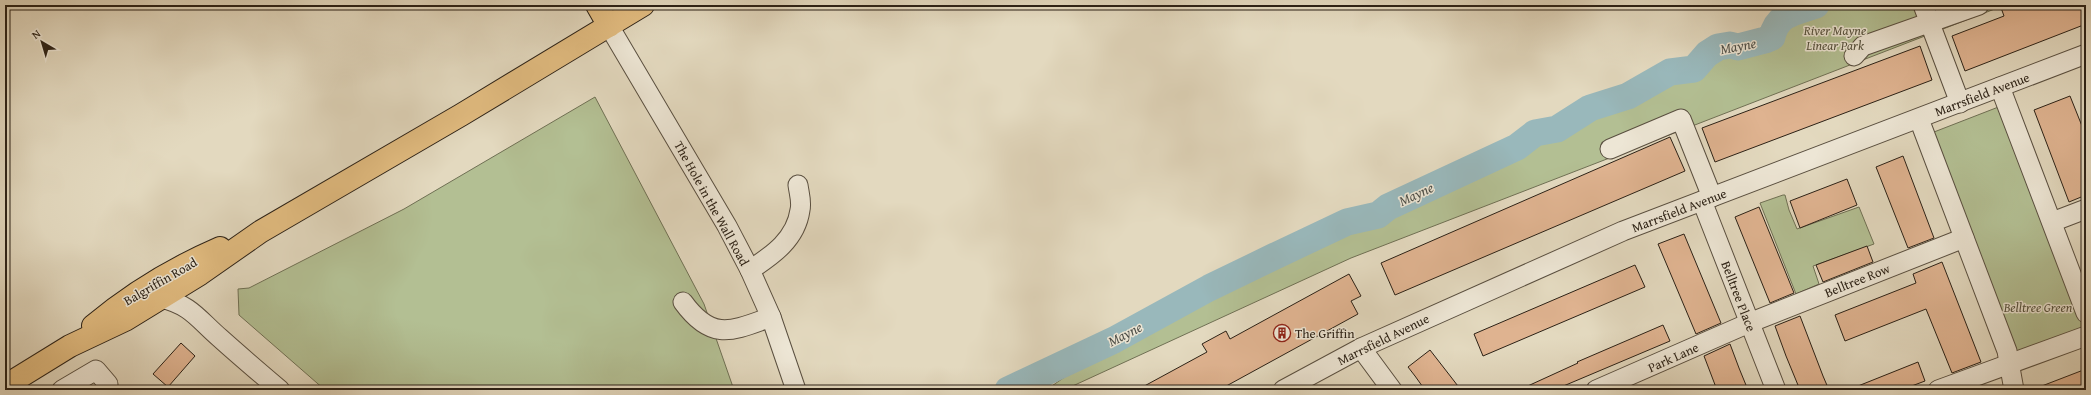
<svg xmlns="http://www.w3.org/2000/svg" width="2091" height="395" viewBox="0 0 2091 395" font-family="'Gentium Book Plus',serif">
<rect width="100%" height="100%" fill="#e3d9bf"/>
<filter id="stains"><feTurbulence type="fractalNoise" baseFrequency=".005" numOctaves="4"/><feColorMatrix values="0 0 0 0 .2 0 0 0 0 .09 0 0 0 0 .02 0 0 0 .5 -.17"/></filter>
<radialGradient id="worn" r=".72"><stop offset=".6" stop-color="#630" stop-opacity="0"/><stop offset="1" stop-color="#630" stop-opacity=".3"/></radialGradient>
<!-- green -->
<g fill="#b3bf93" stroke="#6f7054">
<path d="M1832,5H2005L1351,258L1064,390H1046L1072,372L1322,236Z"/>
<path d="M595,97L704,304L734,390H325L239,315L238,289L249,288L404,209Z"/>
<path d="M2001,106L2085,325L2080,333L2017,356L1934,132Z"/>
<path d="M1783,195H1785L1789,210L1797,229L1859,207L1874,244L1813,266L1819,284L1796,294L1760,203Z"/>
</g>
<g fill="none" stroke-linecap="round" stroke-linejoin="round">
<!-- river -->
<path stroke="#99b8bb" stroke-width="27" d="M1008,390L1114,340L1209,288L1275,256L1347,222L1378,215L1388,207L1517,147L1535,133L1557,129L1590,108L1628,96L1670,72L1694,69L1707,54L1718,47L1730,45L1738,47L1765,40L1772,37C1777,13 1796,12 1816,5"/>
</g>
<!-- building -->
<g fill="#dfb390" stroke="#2b2116">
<path d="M2000,5H2086V24L1965,71L1952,36L2004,16Z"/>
<path d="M1920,46L1932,80L1715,162L1702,128Z"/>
<path d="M2070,96L2086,136V195L2069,202L2034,110Z"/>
<path d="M1670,137L1685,171L1395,295L1381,263Z"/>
<path d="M1903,156L1934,238L1908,248L1876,167Z"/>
<path d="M1847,179L1857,205L1800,228L1790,201Z"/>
<path d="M1759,207L1794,293L1770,303L1735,217Z"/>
<path d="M1684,234L1721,323L1696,334L1658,244Z"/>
<path d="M1867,246L1873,262L1823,282L1816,265Z"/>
<path d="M1942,262L1981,362L1952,373L1926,309L1845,341L1835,315L1916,283L1913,274Z"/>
<path d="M1635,265L1645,287L1483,356L1474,334Z"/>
<path d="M1349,274L1361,296L1351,301L1358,314L1219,390H1137L1207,352L1202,344L1226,331L1230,339Z"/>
<path d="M1800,316L1823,376L1829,390H1800L1786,356L1775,326Z"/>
<path d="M1663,325L1670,341L1554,390H1519L1578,363L1577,362Z"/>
<path d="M181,343L195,356L168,387L153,374Z"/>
<path d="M1730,344L1739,368L1748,390H1717L1704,356Z"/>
<path d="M1430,350L1451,377L1461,390H1425L1415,376L1408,367Z"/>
<path d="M1918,362L1925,381L1901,390H1848Z"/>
<path d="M2086,369V390H2034V389Z"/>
</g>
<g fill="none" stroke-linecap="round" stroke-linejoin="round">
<!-- minor casing -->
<g stroke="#594f40" stroke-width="21">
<g id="minor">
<path d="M1923,5L1960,103"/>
<path d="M609,26L727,226L750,270L771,317L796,390"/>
<path d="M1854,56L1863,46L1979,5"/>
<path d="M2000,87L2086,313"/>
<path d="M1919,119L2007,351L2014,390"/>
<path d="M1610,149L1681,119L1712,197"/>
<path d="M1702,201L1776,390"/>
<path d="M2052,222L2086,209"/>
<path d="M750,270C773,255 796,239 800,210C802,202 799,193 798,185"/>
<path d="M161,298C191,305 198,319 220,338C240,356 260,373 280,390"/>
<path d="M683,302C712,342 732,331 771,317"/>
<path d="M1361,348L1392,390"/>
<path d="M62,390L96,370L108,384"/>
<path d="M1283,390L1361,348L1623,231L2086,54"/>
<path d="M1596,390L1749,323L1964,238"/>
<path d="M1938,390L2086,336"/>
</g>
</g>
<!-- major casing -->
<g stroke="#2b2116" stroke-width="24">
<g id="major">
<path d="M597,5L609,26"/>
<path d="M93,326C131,294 174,268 220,248"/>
<path d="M5,386L70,346L125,320L200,274L260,232L461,115L643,5"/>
</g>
</g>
<!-- minor -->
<use href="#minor" stroke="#ede6d5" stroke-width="19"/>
<!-- major -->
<use href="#major" stroke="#e2bc80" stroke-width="22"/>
</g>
<!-- icons -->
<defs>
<g id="building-ring" transform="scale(0.9)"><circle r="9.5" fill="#ede6d5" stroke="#8f2418" stroke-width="1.5"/><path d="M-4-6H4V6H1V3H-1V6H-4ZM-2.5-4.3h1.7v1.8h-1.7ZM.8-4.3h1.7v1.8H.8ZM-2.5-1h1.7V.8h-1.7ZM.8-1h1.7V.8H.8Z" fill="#8f2418"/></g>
</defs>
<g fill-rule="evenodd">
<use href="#building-ring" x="1282" y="333"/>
</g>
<g text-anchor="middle" stroke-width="3" stroke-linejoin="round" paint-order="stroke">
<!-- park labels -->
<g font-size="13" font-style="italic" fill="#54503c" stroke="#ede6d5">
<text x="1835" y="35">River Mayne<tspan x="1835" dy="15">Linear Park</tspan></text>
<text x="2038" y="312">Belltree Green</text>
</g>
<!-- street labels -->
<g font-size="13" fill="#2b2116" stroke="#ede6d5">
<text transform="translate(1982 94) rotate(-21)" y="5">Marrsfield Avenue</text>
<text transform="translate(712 203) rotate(61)" y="5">The Hole in the Wall Road</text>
<text transform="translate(1679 210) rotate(-21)" y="5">Marrsfield Avenue</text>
<text transform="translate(1857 280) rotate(-22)" y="5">Belltree Row</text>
<text transform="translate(160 281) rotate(-30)" y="5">Balgriffin Road</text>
<text transform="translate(1739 296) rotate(69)" y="5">Belltree Place</text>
<text transform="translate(1383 339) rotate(-26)" y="5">Marrsfield Avenue</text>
<text transform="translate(1673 357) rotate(-24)" y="5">Park Lane</text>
</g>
<!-- poi labels -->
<g font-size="13" fill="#2b2116" stroke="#ede6d5" text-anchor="start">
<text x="1295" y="338">The Griffin</text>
</g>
<!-- water labels -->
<g font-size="14" font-style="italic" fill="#4c4e48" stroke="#ede6d5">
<text transform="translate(1738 46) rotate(-11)" y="5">Mayne</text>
<text transform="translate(1416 194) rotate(-25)" y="5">Mayne</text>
<text transform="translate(1125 334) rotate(-27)" y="5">Mayne</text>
</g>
</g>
<!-- margin -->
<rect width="2091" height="395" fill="none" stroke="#e3d9bf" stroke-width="20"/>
<rect x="6" y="6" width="2079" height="383" fill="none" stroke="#2b2116" stroke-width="2"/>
<rect x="10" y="10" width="2071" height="375" fill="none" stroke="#2b2116"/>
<!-- north arrow -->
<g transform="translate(42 42) rotate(322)" stroke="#ede6d5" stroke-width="3" paint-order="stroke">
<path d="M0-3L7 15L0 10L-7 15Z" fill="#2b2116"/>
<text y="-6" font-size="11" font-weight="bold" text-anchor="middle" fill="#2b2116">N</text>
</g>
<rect width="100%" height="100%" filter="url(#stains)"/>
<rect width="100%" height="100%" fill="url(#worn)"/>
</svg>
